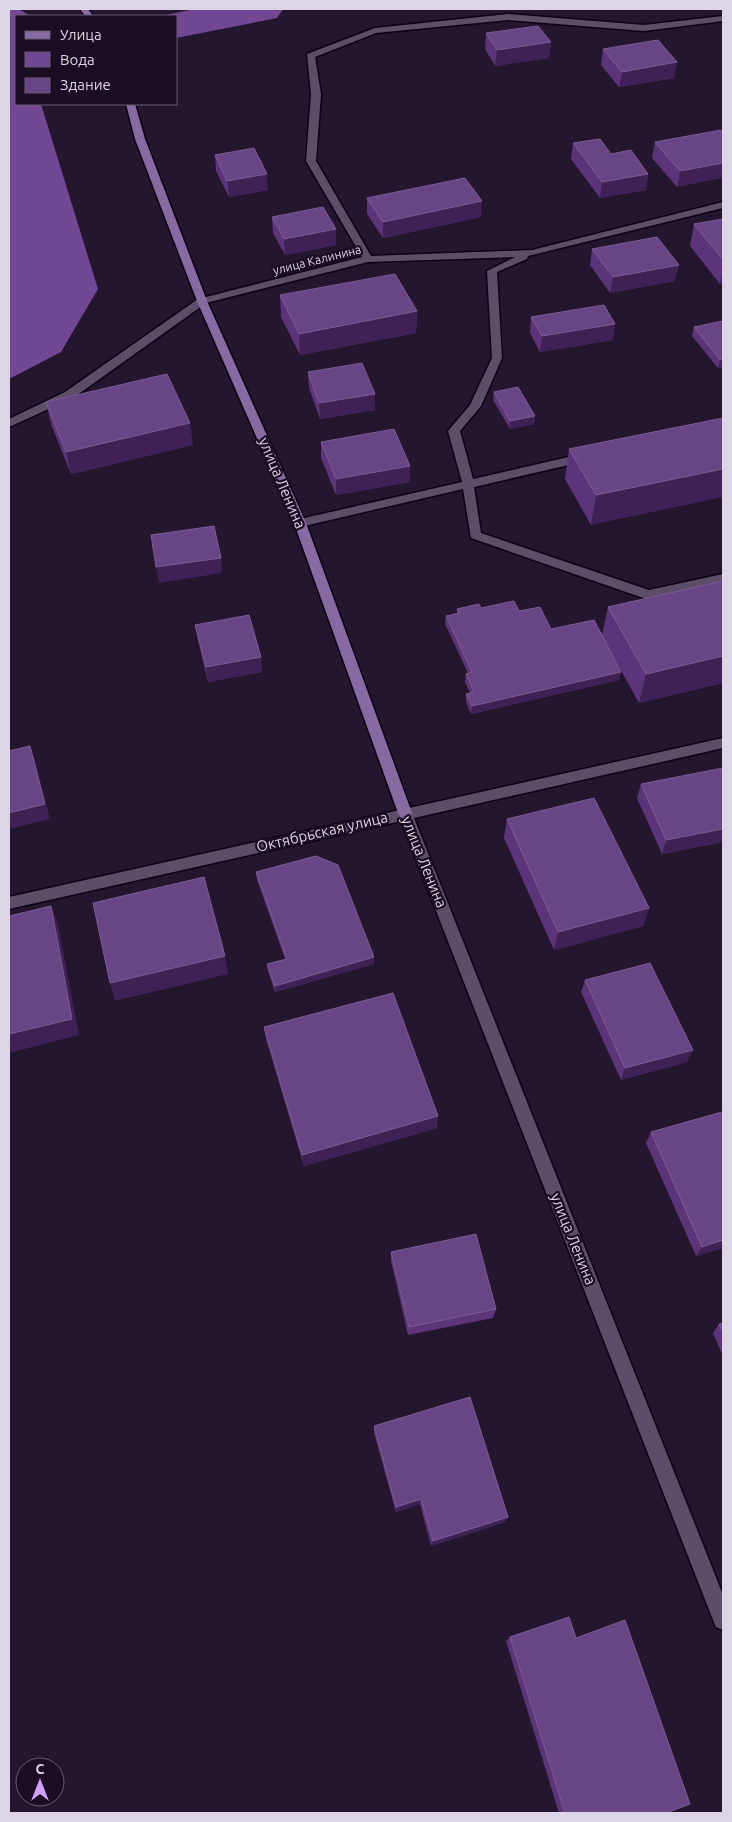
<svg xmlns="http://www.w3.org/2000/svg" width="732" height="1822" viewBox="0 0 732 1822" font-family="Ubuntu,sans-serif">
<rect width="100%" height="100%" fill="#23162e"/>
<!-- water -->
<path fill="#724894" d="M9,9H19L30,16H16V104H41L98,289L61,352L9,379Z"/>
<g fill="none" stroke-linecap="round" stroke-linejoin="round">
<!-- river -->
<path fill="#724894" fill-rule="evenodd" d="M195,9H283L277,18L176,38V16H161Z"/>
<!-- minor casing -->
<g stroke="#0c0315" stroke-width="3">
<g id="minor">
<path d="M508,14L644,25L723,16V21L644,31L508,20L376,33L315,57L321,94L316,161L371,256L532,250L723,202V208L528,256L527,259L497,272L502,358L481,406L460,431L473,479L586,453L592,457L586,461L474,487L481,533L649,590L723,574V582L649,600L471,538L463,489L300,527L296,526L294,523L296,520L300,519L462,482L448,431L470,405L492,358L487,271L515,257L368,262L206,303L73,398L9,427V419L65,392L198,299L362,257L306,161L311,94L307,54L375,28Z"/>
<path d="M723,738V748L414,818L723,1595V1630L716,1627L713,1620L401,821L9,909V897Z"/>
</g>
</g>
<!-- major casing -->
<g stroke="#0c0315" stroke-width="3">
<g id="major">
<path d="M80,9H88L93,16H85Z"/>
<path d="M126,104H135L145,139L207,301L306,523L412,813L410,817L405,819L400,817L398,813L294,523L197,301L135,139Z"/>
</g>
</g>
<!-- minor -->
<use href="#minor" fill="#5c4e69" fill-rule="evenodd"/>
<!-- major -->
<use href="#major" fill="#876aa1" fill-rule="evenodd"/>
</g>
<!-- wall -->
<g fill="#5d3479">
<path d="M486,33L551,42L549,58L495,66L485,49Z"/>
<path d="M603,49L674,78L619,87L601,65Z"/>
<path d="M723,132L677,187L652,158L655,142Z"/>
<path d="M573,143L611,154L648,174L646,190L600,198L571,159Z"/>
<path d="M215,155L268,190L229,197L216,171Z"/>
<path d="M367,198L481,217L383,238L367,214Z"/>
<path d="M272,217L336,245L285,255L273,233Z"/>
<path d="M723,219V284H720L690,246L694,224Z"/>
<path d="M592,249L675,281L610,293L590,265Z"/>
<path d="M280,295L417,311L416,333L300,355L281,317Z"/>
<path d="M531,317L615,324L613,340L540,352L530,333Z"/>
<path d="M723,321V367L718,368L692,336L694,327Z"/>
<path d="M308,372L375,394V410L320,419L309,388Z"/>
<path d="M494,392L535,416L534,424L510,429L493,400Z"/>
<path d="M46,402L193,445L71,474L51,424Z"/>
<path d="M723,418L591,525L565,479L569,449Z"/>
<path d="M321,442L410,482L336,495L321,458Z"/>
<path d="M723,581V683L639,703L613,656L619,680L471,714L466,702V694L470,693L465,682L466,674L468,673L445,624L446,616L457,614V609L481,608L519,611L551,629L602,635L608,607Z"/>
<path d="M195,625L262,672L208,682L198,640Z"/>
<path d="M723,768V842L662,854L637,798L641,784Z"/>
<path d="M507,819L649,908L643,926L554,950L504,838Z"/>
<path d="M256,872L374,964L275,992L268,971L267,964L285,959L257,880Z"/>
<path d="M585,980L687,1062L621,1080L581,992Z"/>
<path d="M264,1027L437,1128L304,1166L266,1039Z"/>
<path d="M651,1132L723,1248L696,1256L646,1143Z"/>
<path d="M391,1252L496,1309L493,1318L408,1335L391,1261Z"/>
<path d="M723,1323V1356L713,1333L719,1324Z"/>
<path d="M374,1426L505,1522L431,1546L420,1504L396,1512L374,1433Z"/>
<path d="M510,1637L576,1638L666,1813H559L506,1641Z"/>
</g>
<!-- shaded-wall -->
<g fill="#402156">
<path d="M551,42L549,58L495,66L497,50Z"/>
<path d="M677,62L674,78L619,87L622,72Z"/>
<path d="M723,163V178L677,187L680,171Z"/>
<path d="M267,174L268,190L229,197L227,181Z"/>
<path d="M648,174L646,190L600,198L602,182Z"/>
<path d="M482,201L481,217L383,238V222Z"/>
<path d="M336,229V245L285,255L284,239Z"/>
<path d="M679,265L675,281L610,293L613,277Z"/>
<path d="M723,270V284H720Z"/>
<path d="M417,311L416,333L300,355L299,334Z"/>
<path d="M615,324L613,340L540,352L542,336Z"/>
<path d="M723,359V367L718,368L720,360Z"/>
<path d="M375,394V410L320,419L319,403Z"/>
<path d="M535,416L534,424L510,429V421Z"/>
<path d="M190,423L193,445L71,474L66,452Z"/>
<path d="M410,466V482L336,495V479Z"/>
<path d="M723,469V497L591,525L596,495Z"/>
<path d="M221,558L222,573L159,583L156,567Z"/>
<path d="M723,656V683L639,703L646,674Z"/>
<path d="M261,657L262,672L208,682L206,667Z"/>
<path d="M621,672L619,680L471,714L472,706Z"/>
<path d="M30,746L35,761L50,819L9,829V813Z"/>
<path d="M723,829V842L662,854L666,840Z"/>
<path d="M51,906L58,925L79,1035L9,1053V1034Z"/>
<path d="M649,908L643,926L554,950L558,932Z"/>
<path d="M225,956L228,974L115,1001L110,983Z"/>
<path d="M374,957V964L275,992V986Z"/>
<path d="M693,1050L687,1062L621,1080L625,1068Z"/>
<path d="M438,1116L437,1128L304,1166L302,1155Z"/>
<path d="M723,1240V1248L696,1256L702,1247Z"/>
<path d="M421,1499L420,1504L396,1512V1507Z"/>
<path d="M508,1517L505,1522L431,1546L433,1541Z"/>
</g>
<!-- building -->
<g fill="#6a4585" stroke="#7c5c94">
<path d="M538,26L551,42L497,50L486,33Z"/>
<path d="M658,40L677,62L622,72L603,49Z"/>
<path d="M721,130L723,132V163L680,171L655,142Z"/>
<path d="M600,139L611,154L631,150L648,174L602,182L573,143Z"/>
<path d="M254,148L267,174L227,181L215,155Z"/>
<path d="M465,178L482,201L383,222L367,198Z"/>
<path d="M323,207L336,229L284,239L272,217Z"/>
<path d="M723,219V260L694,224Z"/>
<path d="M657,237L679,265L613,277L592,249Z"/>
<path d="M395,274L417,311L299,334L280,295Z"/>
<path d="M604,305L615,324L542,336L531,317Z"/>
<path d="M723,321V359L720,360L694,327Z"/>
<path d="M362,363L375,394L319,403L308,372Z"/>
<path d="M167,374L190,423L66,452L46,402Z"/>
<path d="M518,387L535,416L510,421L494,392Z"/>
<path d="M723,418V469L596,495L569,449Z"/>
<path d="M394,429L410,466L336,479L321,442Z"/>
<path d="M214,526L221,558L156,567L151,535Z"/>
<path d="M723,581V656L646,674L608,607Z"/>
<path d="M514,601L519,611L540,607L551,629L594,620L621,672L472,706L466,694L474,692L466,674L472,672L446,616L459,613L457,609L479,604L481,608Z"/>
<path d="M249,615L261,657L206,667L195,625Z"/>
<path d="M30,746L45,804L9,813V751Z"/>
<path d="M723,768V829L666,840L641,784Z"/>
<path d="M594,798L649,908L558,932L507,819Z"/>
<path d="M316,856L338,865L374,957L275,986L267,964L287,959L256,872Z"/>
<path d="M204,877L225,956L110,983L93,903Z"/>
<path d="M51,906L72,1019L9,1034V916Z"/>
<path d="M650,963L693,1050L625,1068L585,980Z"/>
<path d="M393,993L438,1116L302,1155L264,1027Z"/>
<path d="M722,1112L723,1115V1240L702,1247L651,1132Z"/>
<path d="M476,1234L496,1309L409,1327L391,1252Z"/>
<path d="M723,1323V1333L719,1324Z"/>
<path d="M470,1397L508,1517L433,1541L421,1499L396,1507L374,1426Z"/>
<path d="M569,1617L576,1638L625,1620L690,1804L666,1813H565L510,1637Z"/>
</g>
<g text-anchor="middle" stroke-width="4.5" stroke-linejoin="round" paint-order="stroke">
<!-- far-street labels -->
<g font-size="12" fill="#ddd5e5" stroke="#1a0d24">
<text transform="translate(317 260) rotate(-14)" y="4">улица Калинина</text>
</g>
<!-- street labels -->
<g font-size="15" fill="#ddd5e5" stroke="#1a0d24">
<text transform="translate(282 483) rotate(67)" y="5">улица Ленина</text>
<text transform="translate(322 832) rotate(-13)" y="5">Октябрьская улица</text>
<text transform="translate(424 862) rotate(68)" y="5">улица Ленина</text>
<text transform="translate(573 1239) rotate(68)" y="5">улица Ленина</text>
</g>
</g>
<!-- border -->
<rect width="732" height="1822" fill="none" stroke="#ddd5e5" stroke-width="20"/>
<!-- legend -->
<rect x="15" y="15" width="162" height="90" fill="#1a0d24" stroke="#685d71"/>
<rect x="25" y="31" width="25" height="8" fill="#876aa1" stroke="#685d71"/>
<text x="60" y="40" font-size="15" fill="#ddd5e5">Улица</text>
<rect x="25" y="52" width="25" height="15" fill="#724894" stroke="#685d71"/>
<text x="60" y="65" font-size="15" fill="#ddd5e5">Вода</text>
<rect x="25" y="78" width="25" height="15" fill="#6a4585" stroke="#685d71"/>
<text x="60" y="90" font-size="15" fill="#ddd5e5">Здание</text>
<!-- north arrow -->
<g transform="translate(40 1782)"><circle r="24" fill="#1a0d24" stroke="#685d71"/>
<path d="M0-4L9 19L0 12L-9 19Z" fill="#d19dfe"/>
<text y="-8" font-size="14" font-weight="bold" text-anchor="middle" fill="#ddd5e5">С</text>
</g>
</svg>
